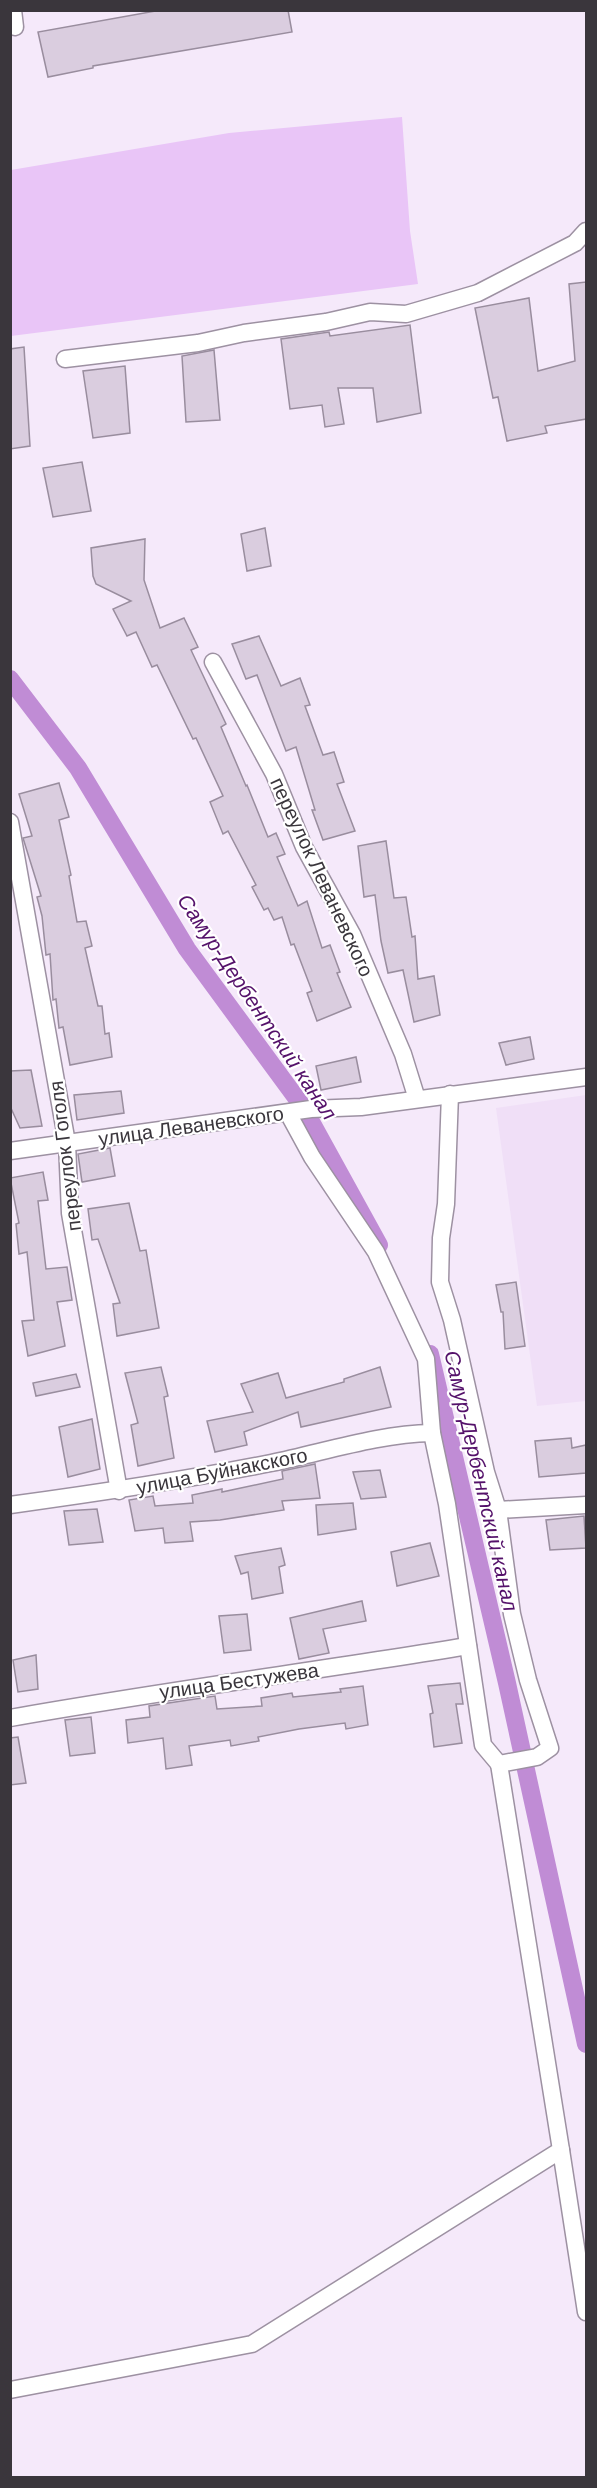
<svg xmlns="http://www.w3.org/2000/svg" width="597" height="2488" viewBox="0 0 597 2488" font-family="Arial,sans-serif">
<rect width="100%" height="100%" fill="#f5e9fa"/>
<!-- built -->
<path fill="#f0dff7" d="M586,1095V1401L537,1406L496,1108Z"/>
<!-- green -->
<path fill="#e9c5f7" d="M402,117L410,231L418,284L11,336V170L229,133Z"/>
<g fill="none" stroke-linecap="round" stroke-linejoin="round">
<!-- canal -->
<g stroke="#c08cd5" stroke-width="18">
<path d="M10,679L78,768L187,949L303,1107L379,1245"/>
<path d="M430,1354L507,1683L586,2044"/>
</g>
</g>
<!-- building -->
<g fill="#dacddf" stroke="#998d9e" stroke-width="1.5">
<path d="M161,10H288L292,32L93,66V68L48,77L38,32Z"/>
<path d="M586,282V419L545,426L547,433L507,441L498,397L493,398L475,308L529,298L538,371L575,361L569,284Z"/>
<path d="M410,325L421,413L377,422L373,388H338L344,424L325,427L322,405L290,409L281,339L329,332L330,336Z"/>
<path d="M24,347L30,446L10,449V349Z"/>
<path d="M214,350L220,420L186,422L182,356Z"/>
<path d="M125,366L130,433L93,438L83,371Z"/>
<path d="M82,462L91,511L53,517L43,468Z"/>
<path d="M265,528L271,566L247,571L241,534Z"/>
<path d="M145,539L144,580L160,628L184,618L198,647L191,650L226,724L221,727L246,786L247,785L268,837L276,833L285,854L277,857L298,906L307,901L322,948L330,945L340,972L337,973L351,1007L317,1021L307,993L312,991L294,944L291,945L282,917L274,920L268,908L264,910L252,887L256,885L228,831L223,834L210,802L223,796L196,738L193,739L157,665L152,667L136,632L127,636L113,609L131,601L96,584L93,576L91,548Z"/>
<path d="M259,636L281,686L300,678L310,705L305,706L323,755L334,752L344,782L337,784L355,831L323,840L312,810H315L296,747L286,751L257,675L246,679L232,644Z"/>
<path d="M59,783L69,817L59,820L71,875L69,876L77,922L86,921L92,946L85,948L98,1006H102L105,1034L109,1033L112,1057L70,1065L63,1027L59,1028L56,999L53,1000L50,954L46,955L42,916L37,897L41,896L23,838L32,836L19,794Z"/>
<path d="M386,841L394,898L406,897L412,937L415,936L418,979L434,976L440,1015L414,1022L403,970L388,973L381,941L375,895L364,897L358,846Z"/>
<path d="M530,1037L534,1059L506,1065L499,1043Z"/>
<path d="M356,1057L361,1082L321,1090L316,1066Z"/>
<path d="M31,1070L42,1126L20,1128L10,1106V1071Z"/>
<path d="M121,1091L124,1113L77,1120L74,1095Z"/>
<path d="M110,1148L115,1176L82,1182L78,1154Z"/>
<path d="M43,1172L48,1200L38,1201L46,1269L67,1267L72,1300L57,1302L65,1346L28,1356L22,1321L34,1320L27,1252L19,1254L16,1224L19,1223L10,1178Z"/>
<path d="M129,1203L140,1251L146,1250L159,1328L117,1336L113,1304L120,1303L98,1239L92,1240L88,1209Z"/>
<path d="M516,1282L525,1346L505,1349L503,1312H501L496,1285Z"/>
<path d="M161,1367L168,1396L164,1397L174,1458L138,1466L131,1425L138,1423L125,1373Z"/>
<path d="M380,1367L391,1407L301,1427L298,1412L244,1432L247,1445L215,1452L207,1421L253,1412L241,1384L278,1373L286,1398L344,1382V1379Z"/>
<path d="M76,1374L80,1387L36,1396L33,1383Z"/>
<path d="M92,1419L100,1469L68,1477L59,1427Z"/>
<path d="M571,1438L572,1448L586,1445V1473L539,1477L535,1441Z"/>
<path d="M315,1464L320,1498L282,1501L284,1510L220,1520L190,1522L193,1541L165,1543L163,1528L135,1531L129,1500L153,1496L155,1506L193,1503L192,1495L222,1489V1492L283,1479L282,1471Z"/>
<path d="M380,1470L386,1497L361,1499L353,1472Z"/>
<path d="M353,1503L356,1529L318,1535L316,1505Z"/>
<path d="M97,1509L103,1542L69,1545L64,1511Z"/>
<path d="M584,1516L586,1548L550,1550L546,1520Z"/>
<path d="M430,1543L439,1576L397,1586L391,1552Z"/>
<path d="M281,1548L285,1565L279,1567L283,1593L252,1599L248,1572L241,1574L235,1556Z"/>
<path d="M362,1601L366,1621L323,1629L329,1653L299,1659L290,1618Z"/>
<path d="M247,1614L251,1650L224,1653L219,1616Z"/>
<path d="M36,1655L38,1689L18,1692L13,1660Z"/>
<path d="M460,1683L463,1704H456L462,1743L434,1747L430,1714L433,1713L428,1686Z"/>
<path d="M363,1686L368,1725L346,1729L345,1723L299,1729L258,1737L259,1741L231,1746L230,1740L189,1746L192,1765L166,1769L163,1738L128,1743L126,1720L150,1717L149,1706L215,1696L217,1709L262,1706L261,1698L292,1693L293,1697L341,1692L340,1689Z"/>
<path d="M91,1717L95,1753L70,1756L65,1720Z"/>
<path d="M18,1737L26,1783L10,1785V1738Z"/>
</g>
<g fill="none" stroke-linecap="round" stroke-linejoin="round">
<!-- minor casing -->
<g stroke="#9d91a2" stroke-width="19">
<g id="minor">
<path d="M13,10L15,27"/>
<path d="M65,359L198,343L244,333L326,322L370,312L406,314L478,293L575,243L586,231"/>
<path d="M213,662L274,774L304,847L352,934L403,1054L417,1099"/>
<path d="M10,822L67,1143L70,1213L119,1491"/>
<path d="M288,1113L312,1157L376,1252L426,1359L432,1433L447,1504L483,1745L499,1764L537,1757L550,1748L528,1680L512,1614L498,1510L486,1472L452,1320L440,1282L441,1238L446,1204L450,1094"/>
<path d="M10,1151L311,1109L361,1107L586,1077"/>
<path d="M10,1505C98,1493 185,1480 271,1463C325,1452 377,1434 432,1433"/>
<path d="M498,1510L586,1505"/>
<path d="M10,1718C162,1691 315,1671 468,1646"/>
<path d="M561,2150L586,2312"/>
<path d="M10,2390L252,2344L561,2150L499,1764"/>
</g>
</g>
<!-- minor -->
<use href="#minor" stroke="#fff" stroke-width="16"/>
</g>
<g text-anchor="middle" stroke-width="4.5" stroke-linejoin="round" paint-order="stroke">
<!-- street labels -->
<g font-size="20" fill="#3a363c" stroke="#fff">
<text transform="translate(322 877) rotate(65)" y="7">переулок Леваневского</text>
<text transform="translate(191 1126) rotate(-8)" y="7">улица Леваневского</text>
<text transform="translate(65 1156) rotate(-97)" y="7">переулок Гоголя</text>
<text transform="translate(222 1471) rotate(-11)" y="7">улица Буйнакского</text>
<text transform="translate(239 1681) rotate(-8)" y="7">улица Бестужева</text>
</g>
<!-- water labels -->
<g font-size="21" font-style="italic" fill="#54116a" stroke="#fff">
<text transform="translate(257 1007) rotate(56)" y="7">Самур-Дербентский канал</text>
<text transform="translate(481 1481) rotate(77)" y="7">Самур-Дербентский канал</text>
</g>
</g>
<!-- border -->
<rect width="597" height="2488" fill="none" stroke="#3a363c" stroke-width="24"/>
</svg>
